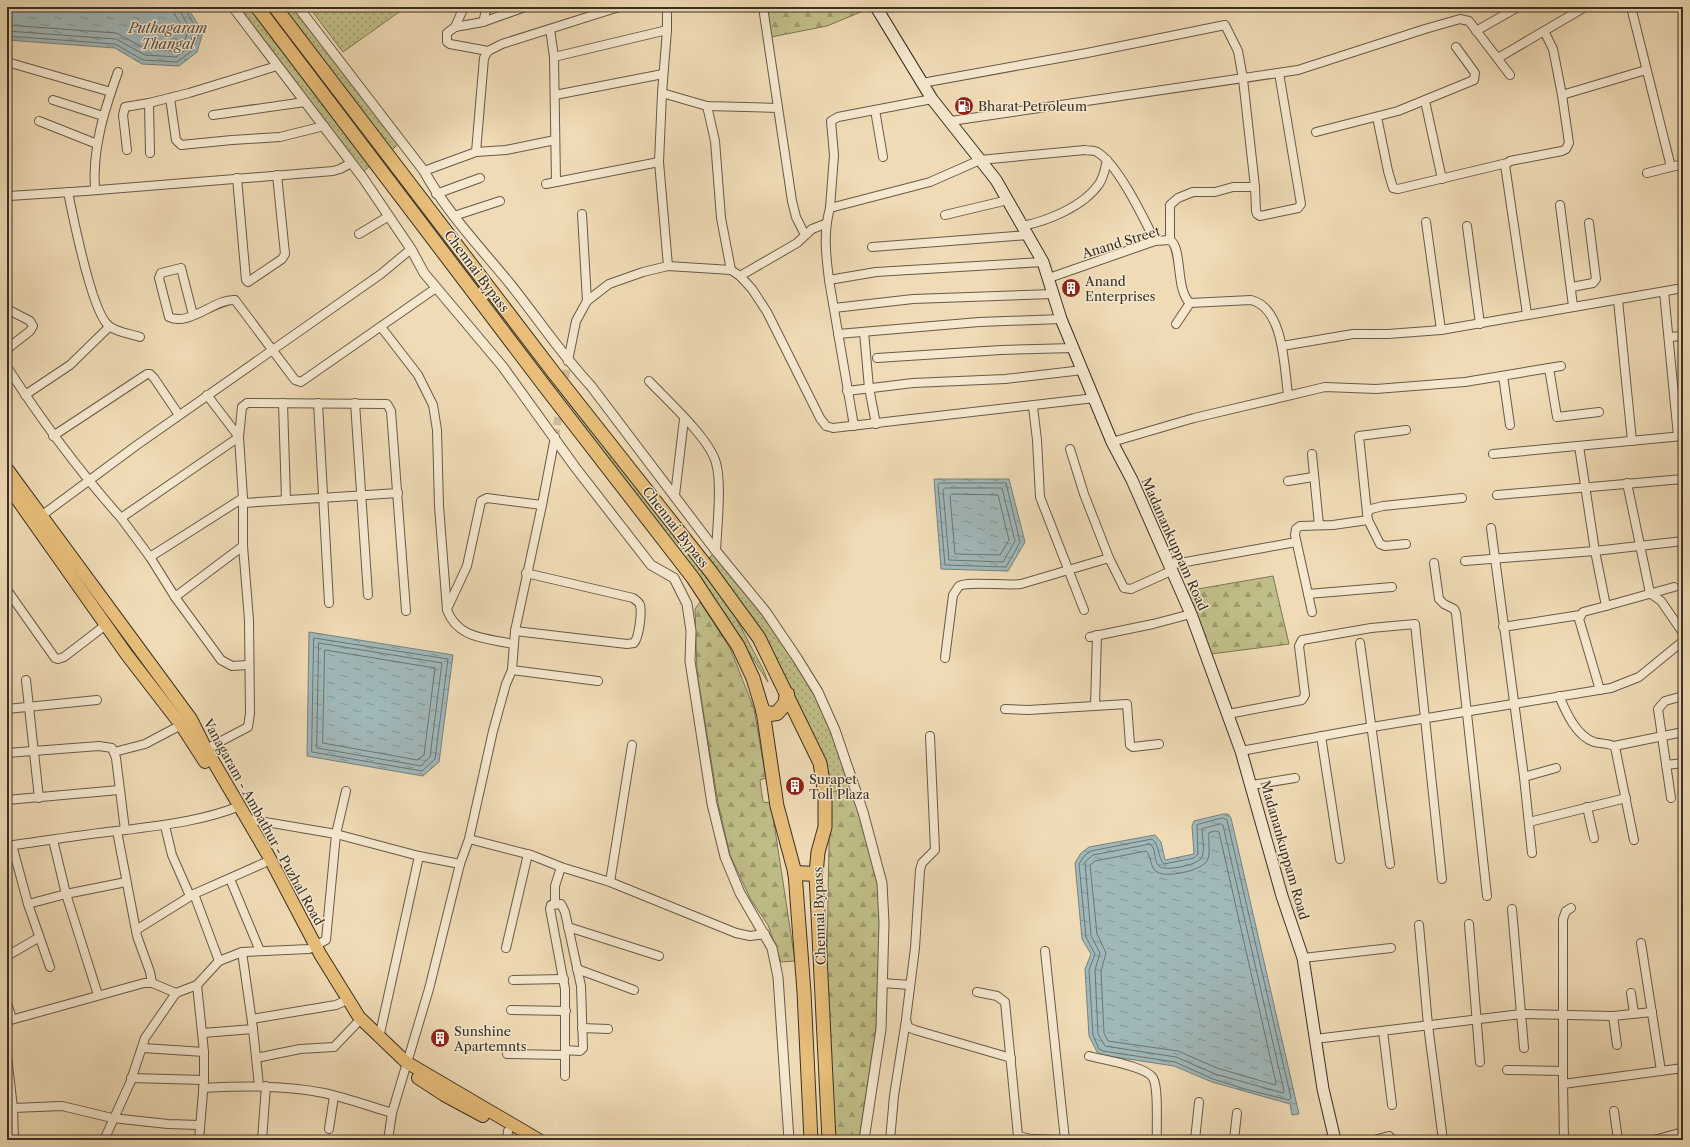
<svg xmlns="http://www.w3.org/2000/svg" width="1690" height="1147" viewBox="0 0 1690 1147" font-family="'Libre Caslon Text',serif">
<defs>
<pattern id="grass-dots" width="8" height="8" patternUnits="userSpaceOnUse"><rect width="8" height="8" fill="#c0be88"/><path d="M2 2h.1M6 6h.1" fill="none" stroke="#9d9b6f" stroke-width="1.8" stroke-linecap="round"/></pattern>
<pattern id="forest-firs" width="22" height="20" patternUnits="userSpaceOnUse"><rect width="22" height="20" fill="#c0be88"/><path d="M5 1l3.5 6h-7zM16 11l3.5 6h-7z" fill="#9d9b6f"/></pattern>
<pattern id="water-ripples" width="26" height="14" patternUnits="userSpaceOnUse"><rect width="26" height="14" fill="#a0b8ba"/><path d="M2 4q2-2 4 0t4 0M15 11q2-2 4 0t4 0" fill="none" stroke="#839697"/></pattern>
</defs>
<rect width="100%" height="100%" fill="#efdbb5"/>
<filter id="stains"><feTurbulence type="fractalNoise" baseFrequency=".005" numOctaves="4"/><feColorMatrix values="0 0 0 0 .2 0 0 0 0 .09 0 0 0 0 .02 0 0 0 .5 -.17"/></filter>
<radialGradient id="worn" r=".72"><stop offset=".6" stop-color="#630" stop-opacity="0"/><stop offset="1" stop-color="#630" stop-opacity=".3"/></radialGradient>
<!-- grass -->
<g fill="url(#grass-dots)" stroke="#7d7656">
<path d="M238,7H252L371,165L363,172L352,159Z"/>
<path d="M261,7H271L727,601L763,669L768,682L720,607Z"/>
<path d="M280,7H293L398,144L391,151Z"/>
<path d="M309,7H406L343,52Z"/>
<path d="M713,554C750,598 787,642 814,693C829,723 840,755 851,787L830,793L824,761L707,560Z"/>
</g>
<!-- forest -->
<g fill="url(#forest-firs)" stroke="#7d7656">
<path d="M766,7H873L827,26L771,37Z"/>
<path d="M1273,576L1289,644L1211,654L1186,591Z"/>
<path d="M700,602L730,648L754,709L766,778L760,780L763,802L771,803L795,961L781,962L768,925L751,900L730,855L718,803L697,672L695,609Z"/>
<path d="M851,787L879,884L880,924L876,1029L859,1140H833L826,1007L830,793Z"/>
</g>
<!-- water -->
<g fill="url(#water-ripples)" stroke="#77817e">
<path d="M7,7H187L203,32L197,52L179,66L142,64L115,48L7,40Z"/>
<path d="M934,479H1009L1025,542L1008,571L941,569Z"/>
<path d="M309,632L453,655L439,762L423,776L307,756Z"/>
<path d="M1223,814H1228L1231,818L1299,1114L1292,1115L1290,1104L1212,1082L1174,1066L1102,1055L1097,1052L1089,1036L1085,969L1091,954L1082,939L1075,863L1081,853L1089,847L1155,835L1161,842L1165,860L1194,854L1192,826L1194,821Z"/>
</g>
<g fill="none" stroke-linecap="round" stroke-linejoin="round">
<!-- shore -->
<g stroke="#6d7470" stroke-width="1">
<path d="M7,25L116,33L146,49L174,51L184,43L187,34L175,15L173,7"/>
<path d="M7,31L116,39L145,55L176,57L189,47L193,34L181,13L179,7"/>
<path d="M7,36L115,44L143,60L177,62L193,50L199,33L184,7"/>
<path d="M940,483H1006L1020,542L1006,567L945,565L938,485Z"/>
<path d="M945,488H1002L1015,541L1003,562L949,560L943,490Z"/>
<path d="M952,494L998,495L1009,540L1000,555L955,554L950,496Z"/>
<path d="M314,638L448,659L435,759L422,771L312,752Z"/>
<path d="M319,643L442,663L430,757L421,766L317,748Z"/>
<path d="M325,650L435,668L424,755L417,760L323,743Z"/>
<path d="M1223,818L1227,820L1291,1098L1289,1100L1248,1090L1213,1079L1175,1062L1103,1051L1099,1049L1093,1035L1089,970L1095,954L1086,937L1079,864L1084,856L1091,851L1152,839C1160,845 1157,857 1164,864L1194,858L1198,854L1197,825Z"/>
<path d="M1221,824L1223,825L1284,1091L1283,1093L1215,1074L1176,1057L1105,1046L1098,1034L1095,970L1100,953L1091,936L1085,862L1093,855L1150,844C1157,849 1153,861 1159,866C1165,872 1199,865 1202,857C1205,849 1202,837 1202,829Z"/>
<path d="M1216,831L1219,832L1276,1083L1275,1085L1217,1068L1178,1051L1108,1041L1104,1033L1101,971L1106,953L1097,934L1090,865L1095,861L1146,851C1152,856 1149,867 1157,872C1166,878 1201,871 1207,861C1211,854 1208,842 1209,833Z"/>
</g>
<!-- minor-tunnel -->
<path stroke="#cbb998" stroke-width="8" stroke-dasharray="8 4" stroke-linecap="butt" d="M555,437L568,361"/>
<!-- minor casing -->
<g stroke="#675a49" stroke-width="10">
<g id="minor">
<path d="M667,7V30L662,93L659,162L668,266"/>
<path d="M763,7L792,201L796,217L805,235"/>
<path d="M1631,7L1671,167L1683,164"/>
<path d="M483,22L487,7"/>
<path d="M455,27L464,7"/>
<path d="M550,29L554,57"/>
<path d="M1476,31L1518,7"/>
<path d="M1544,31L1553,49L1562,95L1646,70"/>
<path d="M488,51L450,44L447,42V33L455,27L483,22L525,7"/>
<path d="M1498,58L1585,7"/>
<path d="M7,62L111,92"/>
<path d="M922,83L1087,53L1225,25L1238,51L1243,79L1255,187L1256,211L1257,214L1260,216L1298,208L1301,204L1279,73"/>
<path d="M662,93L707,106L778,108"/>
<path d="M555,95L663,74"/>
<path d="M170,98L176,140L181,145L232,140L280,137L324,126"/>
<path d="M53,100L103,116"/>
<path d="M1425,101L1442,179"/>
<path d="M149,103L150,153"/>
<path d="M707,106L715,141L721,218L731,270"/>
<path d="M875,110L883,157"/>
<path d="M213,115L305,102"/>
<path d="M1377,117L1388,171L1393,188L1398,189L1507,163"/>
<path d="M39,121L97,144"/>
<path d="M951,121L1298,70L1425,29L1460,19L1469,21L1510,75"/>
<path d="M1316,132L1398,111L1474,80L1475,73L1456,47"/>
<path d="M127,150L123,115L125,107L149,103L189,93L277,66"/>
<path d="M476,152L484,58L488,51L502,44L619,7"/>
<path d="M424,171L476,152L506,150L555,140"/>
<path d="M1647,173L1671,167"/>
<path d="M237,178L246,280L248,282L282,259L285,254L277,175"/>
<path d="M556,182L554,57L667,30"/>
<path d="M546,184L659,162"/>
<path d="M95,190C92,149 104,111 118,72"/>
<path d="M68,192C73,217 92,313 109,326C116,332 131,334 140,337"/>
<path d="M436,194L480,178"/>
<path d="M9,196L86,191L333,171L340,169L351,163"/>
<path d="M1560,205L1573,306"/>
<path d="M830,208L834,155L831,121L838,117L932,99"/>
<path d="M582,214L587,301"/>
<path d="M945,215L1008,200"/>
<path d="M454,216L500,201"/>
<path d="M1426,222L1441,330"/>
<path d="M1022,226C1048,221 1084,206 1099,184C1104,177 1105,168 1107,160"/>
<path d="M1467,226L1480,324"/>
<path d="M359,234L389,216"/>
<path d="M1170,240V205L1178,198L1193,192H1215L1233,187H1255"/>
<path d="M872,247L1028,235"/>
<path d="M1043,262L876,272L829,280C826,255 823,233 830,208L930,182L980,160L1085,150C1089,151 1094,150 1097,152C1118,164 1144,219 1155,241"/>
<path d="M740,276L797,243L812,229L825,224"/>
<path d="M1049,278L1155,241L1170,240C1183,248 1175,290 1190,303L1251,300C1284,308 1284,367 1288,394"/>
<path d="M829,280L854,426"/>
<path d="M1572,287L1593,283L1596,279L1589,223"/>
<path d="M1664,292L1678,436"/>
<path d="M1618,300L1632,441"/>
<path d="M834,308L913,299L1054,294"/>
<path d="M7,309L30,321L33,326L30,331L7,349"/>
<path d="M1527,314L1505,165L1510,161L1562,151L1566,149L1569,143L1562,95"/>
<path d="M193,315L181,268L161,273L159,278L169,317C189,327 216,298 235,300L295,380L301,382L436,288"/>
<path d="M1176,324L1190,303"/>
<path d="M381,327L418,375L433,405L437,430L439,506L447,610C458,639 486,638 513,644"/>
<path d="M864,332L869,388L876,424"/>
<path d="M838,334L979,322L1061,319"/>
<path d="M1669,337L1683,336"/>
<path d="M1282,346L1353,334H1388L1441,330L1683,288"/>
<path d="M877,358L1001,350L1074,348"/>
<path d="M568,361L576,321L587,301L609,284L643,272L668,266L731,270L740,276L752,289L767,312L820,418L826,426L833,428L1095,398"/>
<path d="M7,367C42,421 79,471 121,518L239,437L242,407L247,403L387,404L391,411L406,611"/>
<path d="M1549,368L1557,417L1599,412"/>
<path d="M1503,376L1510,425"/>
<path d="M649,381C667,400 710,439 716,463C722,483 717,528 716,551"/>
<path d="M847,391L913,383L1005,379L1083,370"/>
<path d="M25,395L70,365L109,327"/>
<path d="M283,403L286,499"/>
<path d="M318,403L329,603"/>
<path d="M355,403L368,595"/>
<path d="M1033,407L1037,440L1040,497L1084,610"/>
<path d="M53,436L147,374H150L154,378L179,415"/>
<path d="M1112,442L1194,418L1325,387L1376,389L1465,382L1561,366"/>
<path d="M1579,446L1595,551L1606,606L1583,612L1579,619L1600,690"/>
<path d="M1070,449L1084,494L1109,558L1124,588L1131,589L1171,571"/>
<path d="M1312,454L1319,525"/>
<path d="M1493,454L1683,436"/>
<path d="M1288,481L1313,477"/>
<path d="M1627,483L1650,593L1661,601L1683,633"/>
<path d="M675,495L684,419"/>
<path d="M1497,495L1683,479"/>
<path d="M243,503L398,493"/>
<path d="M1367,513L1359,436L1406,430"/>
<path d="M121,518L150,557L175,597"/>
<path d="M37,519L137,445L381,274L411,249"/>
<path d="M1368,520L1380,544L1385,546L1406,544"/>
<path d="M1491,528L1524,777L1532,853"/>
<path d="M243,546L175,597L221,660L232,666L248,665"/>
<path d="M150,557L243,498"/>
<path d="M1465,561L1595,551L1683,541"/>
<path d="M1434,563L1439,599L1444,604L1454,609L1456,613L1487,896"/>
<path d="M1169,565L1296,542"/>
<path d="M7,590L55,658L58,659L64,657L107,624"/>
<path d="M1308,594L1392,587"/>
<path d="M1606,606L1674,587"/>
<path d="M447,609L467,566L481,501L487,498L542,505"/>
<path d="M1312,612L1295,535L1296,529L1300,526L1333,525L1368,520L1367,513L1371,509L1383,506L1462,498"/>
<path d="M1503,627L1580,615"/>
<path d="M515,631L627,644L634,643C639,637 642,613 640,605C639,602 636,600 633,598L526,573"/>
<path d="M1090,637L1153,624L1191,614"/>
<path d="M1360,643L1390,864"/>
<path d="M945,658L953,595L959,586C968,581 1006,586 1021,584L1109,558"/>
<path d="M512,670L598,681"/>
<path d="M26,680L39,798"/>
<path d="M1559,696C1566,712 1576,736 1594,742C1601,744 1610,743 1615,747L1634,840"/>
<path d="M1095,706L1097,635"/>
<path d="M7,709L97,700"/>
<path d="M1005,709L1028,710L1127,704L1130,745L1133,747L1159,744"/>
<path d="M1228,714L1302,700L1305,695L1299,646L1302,640L1371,628L1415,624L1442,879"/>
<path d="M930,736L935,850L922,863L920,870L915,948L906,1019L908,1027L915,1030L1011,1058"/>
<path d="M1321,736L1340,859"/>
<path d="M1614,746L1683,732"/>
<path d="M206,749L248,727L250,713L249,620L243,546V498L239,437L207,395"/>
<path d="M1241,751L1372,727L1611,688L1639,677L1683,641"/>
<path d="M114,752L145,744L181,725"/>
<path d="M7,753L99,746L112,748L116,758L125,830"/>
<path d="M1666,765L1683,763"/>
<path d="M1524,777L1556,768"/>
<path d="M1252,785L1295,778"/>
<path d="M1671,798L1658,709L1665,701L1683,696"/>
<path d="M7,800L119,790"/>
<path d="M1587,807L1594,838"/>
<path d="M248,819L336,834L419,856L460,864"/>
<path d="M1529,822L1626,798"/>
<path d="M165,826L172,855L190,896"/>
<path d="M117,831L137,936L150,972L152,983"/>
<path d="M469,839L531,855L561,867L610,882L736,933L750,936L765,934"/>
<path d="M53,840L66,894L98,995"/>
<path d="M12,845L28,904L50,967"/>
<path d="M7,846C46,841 85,834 125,830C164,825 202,821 240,806"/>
<path d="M230,879L260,951"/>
<path d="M610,882L632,745"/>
<path d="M194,894L219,961"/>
<path d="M28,904L66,894L126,882"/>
<path d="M555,904V886L561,867"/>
<path d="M1512,909L1524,1048"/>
<path d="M1469,924L1480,1062"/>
<path d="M1419,925L1428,1025L1443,1140"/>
<path d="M568,927L659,956"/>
<path d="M136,930L194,894L264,863"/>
<path d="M1641,943L1661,1071"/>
<path d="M506,948L528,854"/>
<path d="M1045,951L1065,1140"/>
<path d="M242,952L253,1029L259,1086"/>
<path d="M7,956L38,938"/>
<path d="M1303,958L1391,948"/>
<path d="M577,969L634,990"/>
<path d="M513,980L564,979"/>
<path d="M882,983L910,985"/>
<path d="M197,985L204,1052V1080L199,1140"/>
<path d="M977,992L997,996L1005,1002L1018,1136L1031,1139L1065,1140"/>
<path d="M1631,993L1634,1013"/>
<path d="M7,1003L12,1019"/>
<path d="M511,1010L566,1011"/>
<path d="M1613,1016L1617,1045"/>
<path d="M252,1019L336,1005L347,1000"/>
<path d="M7,1021L144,983H152L176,993"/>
<path d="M582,1028L608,1029"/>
<path d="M1383,1031L1392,1105"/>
<path d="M203,1033L253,1029"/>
<path d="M379,1038L419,856"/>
<path d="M1315,1039L1521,1014L1613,1016L1652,1012"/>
<path d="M143,1048L204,1052"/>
<path d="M507,1054L565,1055"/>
<path d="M7,1056L13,1108L14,1140"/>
<path d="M1089,1056C1103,1060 1146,1066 1153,1078C1159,1088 1156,1127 1157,1140"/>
<path d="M256,1058L300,1049L334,1047L356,1024"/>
<path d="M1507,1070L1563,1071"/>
<path d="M565,1076V989L550,909L551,905L561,904L565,912L581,986L583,1048L580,1051L565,1050"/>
<path d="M131,1078L204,1080"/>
<path d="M1563,1084V919L1566,911L1571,908"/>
<path d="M203,1088C244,1086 284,1085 324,1093C347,1098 369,1106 392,1113"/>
<path d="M13,1108L62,1106L112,1118L168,1124L199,1125"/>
<path d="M1614,1111L1618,1140"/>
<path d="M329,1129L334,1096"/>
<path d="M104,1140L130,1083L145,1038L176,993L197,985L219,961L242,952L309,949L326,940L336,834L346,791"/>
<path d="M262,1140L266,1086"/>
<path d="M388,1140L392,1113L429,989L460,864L469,839L493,731L506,684L512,670L515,631L542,505L555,437"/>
<path d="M507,1140L508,1131"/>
<path d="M890,1140L894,1096L906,1020"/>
<path d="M1195,1140L1199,1102"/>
<path d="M1234,1140L1237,1113"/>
<path d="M1374,1140L1389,1136L1393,1140"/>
<path d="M1564,1140L1563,1084L1683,1068"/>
<path d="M1654,1140L1683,1132"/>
</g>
</g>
<!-- tertiary casing -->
<g stroke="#675a49" stroke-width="11">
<g id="tertiary">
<path d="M233,7L363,178L411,249L424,273L503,367L575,467L651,565L674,578L687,604L691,631L690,661L712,804L725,857L740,893L772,948L778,977L789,1140"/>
<path d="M298,7L424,171C447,213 481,248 511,285C538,319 562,355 591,386L716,551L766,612L797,658L818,692L835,730L863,812L882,883L884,923L881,1029L864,1140"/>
</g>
</g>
<!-- secondary casing -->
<g stroke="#3a2f25" stroke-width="13">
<path id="secondary" d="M876,7L932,99L996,180L1043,262L1061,319L1112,442L1132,480L1191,614L1241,751L1282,896L1303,958L1323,1089L1335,1140"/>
</g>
<!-- primary casing -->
<g stroke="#3a2f25" stroke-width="14">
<g id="primary">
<path d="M7,469L191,719L206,749L268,855L320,954L359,1017L406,1062L539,1140"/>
<path d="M7,485L127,655L181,725L205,762"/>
<path d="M418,1078L444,1095L483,1116"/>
</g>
</g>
<!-- trunk casing -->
<g stroke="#3a2f25" stroke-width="15">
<g id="trunk">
<path d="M257,7L546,388L693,578L738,646L753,678L763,711L777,806L795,873L804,992L811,1140"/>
<path d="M275,7L554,373L711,572L759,638L820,763L825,795V827L818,852L816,874L829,1140"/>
</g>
</g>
<!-- motorway casing -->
<g stroke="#3a2f25" stroke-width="16">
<g id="motorway">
<path d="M763,711L770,714L777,713L785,704L787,694"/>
<path d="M795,873L816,874"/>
</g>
</g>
<!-- minor -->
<use href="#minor" stroke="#f5e8cf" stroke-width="8"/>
<!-- tertiary -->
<use href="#tertiary" stroke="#f5e8cf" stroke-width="9"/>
<!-- secondary -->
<use href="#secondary" stroke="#f5e8cf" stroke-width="11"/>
<!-- primary -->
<use href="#primary" stroke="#e8be7a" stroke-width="12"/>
<!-- trunk -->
<use href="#trunk" stroke="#e8be7a" stroke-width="13"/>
<!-- motorway -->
<use href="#motorway" stroke="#e8be7a" stroke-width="14"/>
</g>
<!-- icons -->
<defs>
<g id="fuel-disc" transform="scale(1)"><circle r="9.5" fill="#8f2418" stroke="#f5e8cf"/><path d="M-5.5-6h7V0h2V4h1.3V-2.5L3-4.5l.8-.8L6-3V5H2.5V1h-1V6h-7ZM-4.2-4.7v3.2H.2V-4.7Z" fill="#fff"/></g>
<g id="building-disc" transform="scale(1)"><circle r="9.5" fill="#8f2418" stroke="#f5e8cf"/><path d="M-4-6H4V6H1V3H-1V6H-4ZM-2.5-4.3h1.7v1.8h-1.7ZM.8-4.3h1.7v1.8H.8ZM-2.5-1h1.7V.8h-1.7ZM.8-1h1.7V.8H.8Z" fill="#fff"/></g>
</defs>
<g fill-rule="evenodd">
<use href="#fuel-disc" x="964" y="106"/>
<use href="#building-disc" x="1071" y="288"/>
<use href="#building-disc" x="795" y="786"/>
<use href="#building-disc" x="440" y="1038"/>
</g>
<g text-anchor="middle" stroke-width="3" stroke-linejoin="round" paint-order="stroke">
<!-- poi labels -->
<g font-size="13" fill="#3a2f25" stroke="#f5e8cf" text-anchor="start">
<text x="978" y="111">Bharat Petroleum</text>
<text x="1085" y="286">Anand<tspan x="1085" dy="15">Enterprises</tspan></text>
<text x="809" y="784">Surapet<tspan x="809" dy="15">Toll Plaza</tspan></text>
<text x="454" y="1036">Sunshine<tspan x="454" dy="15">Apartemnts</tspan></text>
</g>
<!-- street labels -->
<g font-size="13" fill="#3a2f25" stroke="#f5e8cf">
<text transform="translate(1121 242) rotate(-17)" y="5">Anand Street</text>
<text transform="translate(477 271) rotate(53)" y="5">Chennai Bypass</text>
<text transform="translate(676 527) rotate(52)" y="5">Chennai Bypass</text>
<text transform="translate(1175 544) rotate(66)" y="5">Madanankuppam Road</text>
<text transform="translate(264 822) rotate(61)" y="5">Vanagaram - Ambathur - Puzhal Road</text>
<text transform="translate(1285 850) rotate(74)" y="5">Madanankuppam Road</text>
<text transform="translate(819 916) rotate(-92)" y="5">Chennai Bypass</text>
</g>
<!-- water labels -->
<g font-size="14" font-style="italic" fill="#54514a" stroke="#f5e8cf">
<text x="168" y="33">Puthagaram<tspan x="168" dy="16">Thangal</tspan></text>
</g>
</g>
<!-- margin -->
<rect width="1690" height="1147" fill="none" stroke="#efdbb5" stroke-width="24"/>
<rect x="8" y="8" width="1674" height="1131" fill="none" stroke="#3a2f25" stroke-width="2"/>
<rect x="12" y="12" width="1666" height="1123" fill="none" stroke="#3a2f25"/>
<rect width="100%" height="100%" filter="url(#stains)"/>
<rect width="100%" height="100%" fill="url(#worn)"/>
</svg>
